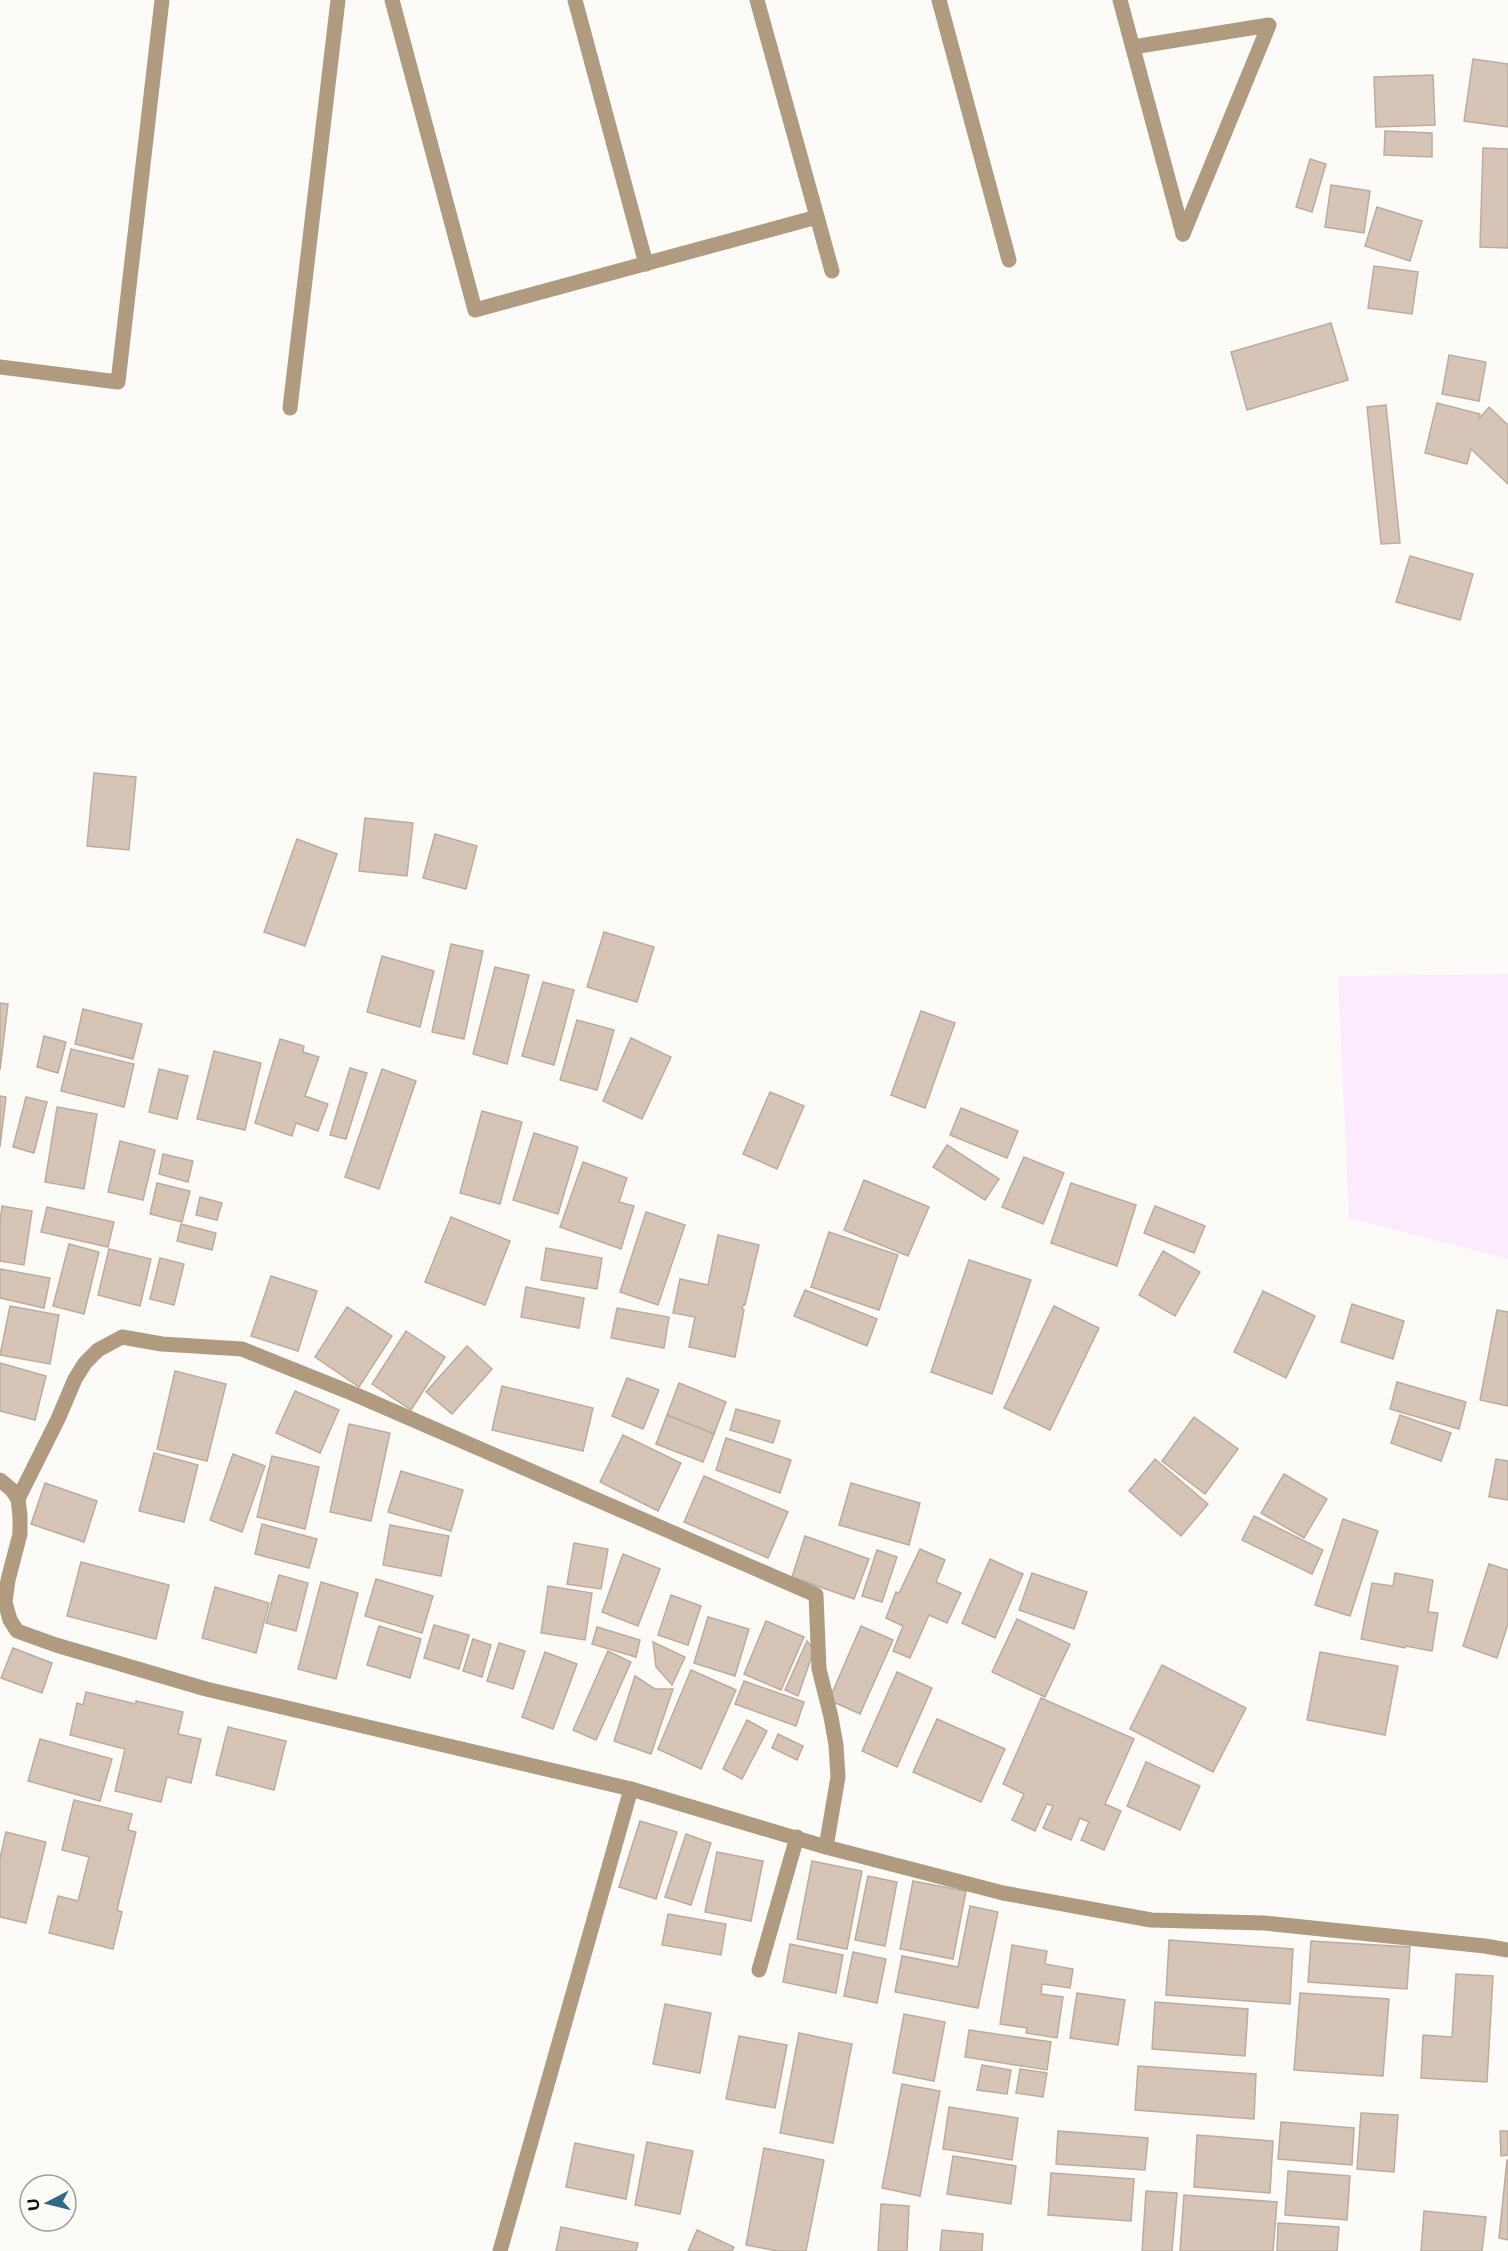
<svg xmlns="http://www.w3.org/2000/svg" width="1508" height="2251" viewBox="0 0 1508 2251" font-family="Montserrat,sans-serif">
<rect width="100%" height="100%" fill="#fdfbf7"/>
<!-- industrial -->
<path fill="#fcebfd" d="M1508,974V1259L1349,1218L1338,976Z"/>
<!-- building -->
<g fill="#d6c4b6" stroke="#bdac9e" stroke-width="1.5">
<path d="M1473,59L1508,64V127L1464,121Z"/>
<path d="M1433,75L1435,125L1376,127L1374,77Z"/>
<path d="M1385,131L1432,133V157L1384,155Z"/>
<path d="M1483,148L1508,149V248L1480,247Z"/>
<path d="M1310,159L1326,164L1312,212L1296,207Z"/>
<path d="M1331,185L1370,191L1364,233L1325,227Z"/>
<path d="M1377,207L1422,221L1410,261L1365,246Z"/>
<path d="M1374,266L1418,272L1412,314L1368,308Z"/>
<path d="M1331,323L1348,380L1247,410L1231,352Z"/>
<path d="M1449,355L1486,362L1479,401L1442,394Z"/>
<path d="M1437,403L1480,414L1479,419L1489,407L1508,425V484L1471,449L1467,464L1425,453Z"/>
<path d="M1386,405L1400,543L1381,544L1367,407Z"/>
<path d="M1410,556L1473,574L1460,620L1396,602Z"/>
<path d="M94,773L136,777L129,850L87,846Z"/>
<path d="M365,818L413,823L407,876L359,871Z"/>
<path d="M435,834L477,846L466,889L423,878Z"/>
<path d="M297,839L337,854L305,946L264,932Z"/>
<path d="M604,932L654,947L637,1002L587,987Z"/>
<path d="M451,944L483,951L464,1039L432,1032Z"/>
<path d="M382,956L434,971L420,1027L367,1012Z"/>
<path d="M495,967L529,975L507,1064L473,1054Z"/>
<path d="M543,982L574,990L554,1065L522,1056Z"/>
<path d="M0,1003L8,1004L0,1070Z"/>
<path d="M83,1009L142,1024L133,1059L75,1044Z"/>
<path d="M921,1011L955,1023L925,1108L891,1095Z"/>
<path d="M577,1020L614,1030L597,1090L560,1080Z"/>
<path d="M44,1036L66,1042L58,1073L37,1067Z"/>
<path d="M631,1038L671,1057L642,1119L603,1101Z"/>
<path d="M280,1039L304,1046L303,1052L319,1057L305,1096L328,1104L318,1131L296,1123L292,1136L255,1123Z"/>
<path d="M71,1049L134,1064L124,1107L61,1091Z"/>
<path d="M214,1051L261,1063L245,1130L197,1119Z"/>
<path d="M350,1068L367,1073L346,1139L330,1135Z"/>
<path d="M159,1069L188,1076L177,1119L149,1112Z"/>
<path d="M382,1069L416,1081L379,1189L345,1177Z"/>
<path d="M770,1092L804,1106L777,1169L743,1154Z"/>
<path d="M0,1096L6,1097L0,1147Z"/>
<path d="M26,1097L47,1102L34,1153L13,1147Z"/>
<path d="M57,1107L97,1114L84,1189L45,1182Z"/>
<path d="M961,1108L1018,1131L1007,1158L950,1135Z"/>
<path d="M482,1111L522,1122L500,1204L460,1193Z"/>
<path d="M534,1133L578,1147L558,1214L513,1200Z"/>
<path d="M120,1141L155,1150L143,1200L108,1192Z"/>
<path d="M947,1145L999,1179L985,1200L933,1167Z"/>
<path d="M163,1154L193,1161L188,1182L159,1174Z"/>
<path d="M1024,1157L1064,1173L1043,1224L1002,1207Z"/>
<path d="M583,1162L627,1178L619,1202L634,1206L621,1249L560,1227Z"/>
<path d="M864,1180L929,1207L908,1256L844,1230Z"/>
<path d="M157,1183L190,1191L182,1222L150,1214Z"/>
<path d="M1071,1183L1136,1205L1117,1266L1051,1243Z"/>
<path d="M200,1197L222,1203L217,1220L196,1215Z"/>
<path d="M2,1206L32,1211L24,1265L0,1261V1222Z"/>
<path d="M1155,1206L1205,1226L1194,1253L1144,1233Z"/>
<path d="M47,1207L114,1222L108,1247L41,1232Z"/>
<path d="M646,1212L685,1225L658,1305L620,1292Z"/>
<path d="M451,1217L510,1241L485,1305L425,1282Z"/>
<path d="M181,1224L216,1233L212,1250L177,1241Z"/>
<path d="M829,1232L898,1255L879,1310L811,1287Z"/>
<path d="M718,1235L759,1245L745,1305H743L742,1309L744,1310L735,1357L689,1347L695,1317L673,1313L680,1279L708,1285Z"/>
<path d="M69,1244L99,1252L84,1314L53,1306Z"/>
<path d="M546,1248L602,1258L597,1289L541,1280Z"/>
<path d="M109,1249L151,1259L140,1306L98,1295Z"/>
<path d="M1163,1251L1200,1272L1175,1316L1139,1295Z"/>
<path d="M160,1258L184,1264L174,1305L150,1299Z"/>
<path d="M969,1260L1031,1280L992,1394L931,1372Z"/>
<path d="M0,1269L50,1278L44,1308L0,1298Z"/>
<path d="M271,1276L317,1291L298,1351L251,1336Z"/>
<path d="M526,1287L584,1298L579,1328L521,1317Z"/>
<path d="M805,1290L877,1319L867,1346L794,1316Z"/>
<path d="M1263,1291L1315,1316L1286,1378L1234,1352Z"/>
<path d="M1352,1304L1404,1321L1393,1359L1341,1342Z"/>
<path d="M10,1306L59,1315L50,1364L0,1355Z"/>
<path d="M1054,1306L1099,1328L1050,1430L1004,1408Z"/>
<path d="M347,1307L392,1336L359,1387L315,1357Z"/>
<path d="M617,1308L669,1317L664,1348L611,1338Z"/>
<path d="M1497,1310L1508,1312V1406L1480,1400Z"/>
<path d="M406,1331L445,1357L411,1410L372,1384Z"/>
<path d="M467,1346L492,1369L452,1414L426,1392Z"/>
<path d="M0,1363L46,1376L35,1420L0,1411Z"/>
<path d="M175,1371L226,1384L207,1461L157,1449Z"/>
<path d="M627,1378L659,1390L643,1429L612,1416Z"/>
<path d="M1397,1382L1466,1402L1459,1429L1390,1409Z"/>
<path d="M679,1383L726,1402L714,1434L667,1415Z"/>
<path d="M502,1386L593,1408L583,1451L492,1430Z"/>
<path d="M295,1391L339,1410L320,1453L276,1433Z"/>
<path d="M736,1409L780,1421L773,1443L730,1430Z"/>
<path d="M667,1415L714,1434L703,1462L656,1444Z"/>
<path d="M1400,1415L1451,1433L1441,1461L1391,1443Z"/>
<path d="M1194,1417L1238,1449L1205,1494L1162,1461Z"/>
<path d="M349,1424L390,1433L371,1521L330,1512Z"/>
<path d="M623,1435L681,1463L658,1511L600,1482Z"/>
<path d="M726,1438L791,1460L780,1493L716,1470Z"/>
<path d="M154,1453L198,1465L184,1522L139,1511Z"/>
<path d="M233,1454L265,1466L242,1532L210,1520Z"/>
<path d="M272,1456L319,1467L305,1529L257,1517Z"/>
<path d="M1155,1459L1208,1504L1181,1536L1129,1491Z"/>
<path d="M1496,1459L1508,1461V1500L1489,1497Z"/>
<path d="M401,1471L463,1490L451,1531L388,1512Z"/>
<path d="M1284,1474L1327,1499L1304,1538L1261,1513Z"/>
<path d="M704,1476L788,1512L768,1558L684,1522Z"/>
<path d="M45,1483L97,1501L84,1542L31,1524Z"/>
<path d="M851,1483L920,1503L909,1545L839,1525Z"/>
<path d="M1254,1516L1323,1550L1312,1574L1242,1540Z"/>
<path d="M1343,1519L1378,1531L1350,1616L1315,1605Z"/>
<path d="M262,1524L317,1539L309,1568L255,1554Z"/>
<path d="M390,1525L449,1536L441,1576L383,1565Z"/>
<path d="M805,1536L869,1559L854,1599L792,1577Z"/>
<path d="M574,1543L608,1549L601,1589L567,1584Z"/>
<path d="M920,1549L945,1560L936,1582L961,1593L947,1623L929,1615L910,1658L893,1651L903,1626L886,1618L896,1592L899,1593Z"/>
<path d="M877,1550L897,1557L882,1602L862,1596Z"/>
<path d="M623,1554L660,1569L638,1626L602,1612Z"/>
<path d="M990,1559L1023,1574L995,1638L962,1623Z"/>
<path d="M81,1562L169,1585L156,1639L67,1616Z"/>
<path d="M1489,1564L1508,1570V1624L1497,1658L1463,1646Z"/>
<path d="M1032,1573L1087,1592L1074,1629L1019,1610Z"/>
<path d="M1395,1573L1433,1580L1428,1612L1438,1613L1432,1651L1406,1646L1405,1648L1361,1639L1372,1583L1393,1586Z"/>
<path d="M279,1575L308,1583L296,1631L266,1623Z"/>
<path d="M376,1579L433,1596L422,1633L365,1616Z"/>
<path d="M321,1582L358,1593L336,1679L298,1669Z"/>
<path d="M548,1586L592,1593L585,1640L541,1633Z"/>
<path d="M215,1587L269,1603L256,1653L202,1638Z"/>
<path d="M671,1595L701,1606L688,1645L658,1635Z"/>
<path d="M708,1617L749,1629L735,1676L694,1663Z"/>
<path d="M1017,1619L1070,1644L1045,1697L992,1672Z"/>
<path d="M766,1621L804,1637L781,1690L744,1674Z"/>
<path d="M434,1625L469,1635L459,1669L424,1658Z"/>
<path d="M379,1626L421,1639L410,1678L367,1665Z"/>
<path d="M861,1626L893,1640L860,1714L829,1700Z"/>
<path d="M597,1627L640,1640L636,1657L592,1644Z"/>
<path d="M473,1639L491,1645L482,1677L463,1671Z"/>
<path d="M807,1641L814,1650L798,1696L785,1690Z"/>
<path d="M653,1642L685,1657L672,1685L656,1667Z"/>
<path d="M499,1643L525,1651L513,1689L487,1681Z"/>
<path d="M13,1648L52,1663L42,1693L1,1678Z"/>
<path d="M608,1651L631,1662L596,1740L573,1730Z"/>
<path d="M545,1652L577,1664L553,1729L522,1717Z"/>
<path d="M1320,1652L1398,1666L1385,1735L1307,1720Z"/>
<path d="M1162,1665L1246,1708L1213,1772L1130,1729Z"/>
<path d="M691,1670L736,1690L701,1769L658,1749Z"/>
<path d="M897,1672L932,1688L897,1767L862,1751Z"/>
<path d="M635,1676L655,1689H673L651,1754L614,1741Z"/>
<path d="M744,1681L804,1702L796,1726L735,1704Z"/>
<path d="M86,1692L136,1704V1701L183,1712L178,1734L201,1739L191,1783L167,1777L161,1802L115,1791L125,1749L70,1735L77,1703L83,1705Z"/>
<path d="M1041,1698L1134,1739L1105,1804L1121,1811L1104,1850L1081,1840L1089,1822L1080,1818L1071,1840L1043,1828L1053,1806L1047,1804L1035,1831L1012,1820L1024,1794L1003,1784Z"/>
<path d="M937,1719L1005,1749L981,1802L913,1772Z"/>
<path d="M747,1720L767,1731L742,1779L723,1769Z"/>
<path d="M228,1727L286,1741L274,1790L216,1775Z"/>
<path d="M778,1734L803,1746L797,1760L772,1748Z"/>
<path d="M40,1739L112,1759L100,1801L28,1781Z"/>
<path d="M1146,1762L1200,1786L1180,1830L1127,1806Z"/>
<path d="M74,1800L132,1814L128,1830L136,1832L117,1910L122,1912L113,1949L49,1933L58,1896L78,1901L89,1857L62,1850Z"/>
<path d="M640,1821L677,1832L656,1899L619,1887Z"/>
<path d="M6,1832L46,1842L26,1923L0,1917V1858Z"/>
<path d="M686,1834L711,1843L691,1905L665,1897Z"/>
<path d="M717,1852L763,1861L751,1921L705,1912Z"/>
<path d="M812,1861L862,1871L847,1949L797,1939Z"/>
<path d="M868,1876L897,1882L885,1946L855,1940Z"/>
<path d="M913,1881L966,1891L953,1959L900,1949Z"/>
<path d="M970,1906L998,1912L978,2008L895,1992L902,1956L958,1967Z"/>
<path d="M668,1914L726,1924L721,1955L662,1945Z"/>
<path d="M1169,1940L1293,1949L1290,2004L1166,1995Z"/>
<path d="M1311,1941L1410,1947L1407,1989L1308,1982Z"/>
<path d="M790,1944L843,1955L836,1993L783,1982Z"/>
<path d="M1012,1945L1047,1951L1045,1964L1073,1969L1070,1988L1042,1984L1041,1994L1063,1997L1057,2038L1026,2033L1027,2028L1000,2024Z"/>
<path d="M853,1952L886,1959L877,2003L844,1996Z"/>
<path d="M1456,1974L1493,1976L1487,2082L1421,2078L1423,2035L1452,2037Z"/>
<path d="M1077,1993L1125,2000L1118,2045L1070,2038Z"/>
<path d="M1300,1993L1389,1999L1383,2076L1294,2070Z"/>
<path d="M1155,2002L1248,2009L1245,2056L1152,2049Z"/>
<path d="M665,2004L711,2013L700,2073L653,2064Z"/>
<path d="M904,2014L945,2022L934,2081L893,2073Z"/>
<path d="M969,2030L1051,2042L1047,2070L965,2057Z"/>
<path d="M799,2033L852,2044L833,2143L780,2133Z"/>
<path d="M739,2036L787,2045L775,2108L726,2099Z"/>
<path d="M982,2065L1011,2070L1007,2094L977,2090Z"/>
<path d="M1138,2066L1256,2074L1254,2119L1135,2110Z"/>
<path d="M1020,2069L1047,2073L1043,2097L1016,2093Z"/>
<path d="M902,2084L940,2091L920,2196L882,2188Z"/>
<path d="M949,2107L1018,2118L1012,2160L943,2149Z"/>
<path d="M1361,2113L1398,2115L1394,2172L1357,2169Z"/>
<path d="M1281,2122L1354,2128L1352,2165L1278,2159Z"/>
<path d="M1058,2131L1148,2138L1145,2170L1056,2164Z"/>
<path d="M1500,2131H1508V2155L1501,2156Z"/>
<path d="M1197,2135L1273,2141L1270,2193L1194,2187Z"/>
<path d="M647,2142L693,2151L680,2214L635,2205Z"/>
<path d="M575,2143L634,2155L626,2199L566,2187Z"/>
<path d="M764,2148L824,2160L806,2251H778L746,2245Z"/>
<path d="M953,2156L1016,2166L1011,2204L947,2194Z"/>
<path d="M1507,2160H1508V2240L1499,2238Z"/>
<path d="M1288,2171L1350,2176L1347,2220L1285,2215Z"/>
<path d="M1051,2173L1134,2179L1131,2221L1048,2215Z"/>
<path d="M1146,2191L1177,2193L1172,2251H1142Z"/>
<path d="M1184,2195L1277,2202L1273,2251H1180Z"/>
<path d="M881,2204L909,2206L907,2251H878Z"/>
<path d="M1424,2211L1486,2217L1482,2251H1421Z"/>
<path d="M1278,2223L1339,2227L1337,2251H1277Z"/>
<path d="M561,2227L638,2243L636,2251H556Z"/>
<path d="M697,2230L734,2247L732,2251H688Z"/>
<path d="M942,2230L983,2234L982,2251H940Z"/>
</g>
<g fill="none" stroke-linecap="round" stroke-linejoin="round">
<!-- minor -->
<g stroke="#b09b81" stroke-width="15">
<path d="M392,0L475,310L817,217"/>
<path d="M575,0L646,264"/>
<path d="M757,0L832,271"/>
<path d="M939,0L1009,260"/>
<path d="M1120,0L1183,234"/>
<path d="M1133,47L1269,25L1183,234"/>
<path d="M0,367L118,382L162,0"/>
<path d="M290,408L338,0"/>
<path d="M0,1480L12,1490L18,1499L20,1516V1534L8,1580L5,1602L10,1620L17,1631L56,1645L206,1689L631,1789L826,1847L1003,1893L1151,1920L1264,1923L1485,1946L1508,1950"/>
<path d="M18,1499L58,1419L75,1379L85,1363L98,1350L122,1337L162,1344L242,1349L354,1394L816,1595L819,1669L831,1717L836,1745L838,1777L826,1847"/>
<path d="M759,1970L797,1837"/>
<path d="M500,2251L631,1789"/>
</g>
</g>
<!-- north arrow -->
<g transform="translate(48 2203) rotate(263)"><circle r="28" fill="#fdfbf7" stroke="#a19d99" stroke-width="1.5"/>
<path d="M0-4.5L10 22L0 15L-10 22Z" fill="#2e6b82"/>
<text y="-9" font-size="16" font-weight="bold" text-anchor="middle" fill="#16110b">U</text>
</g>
</svg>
